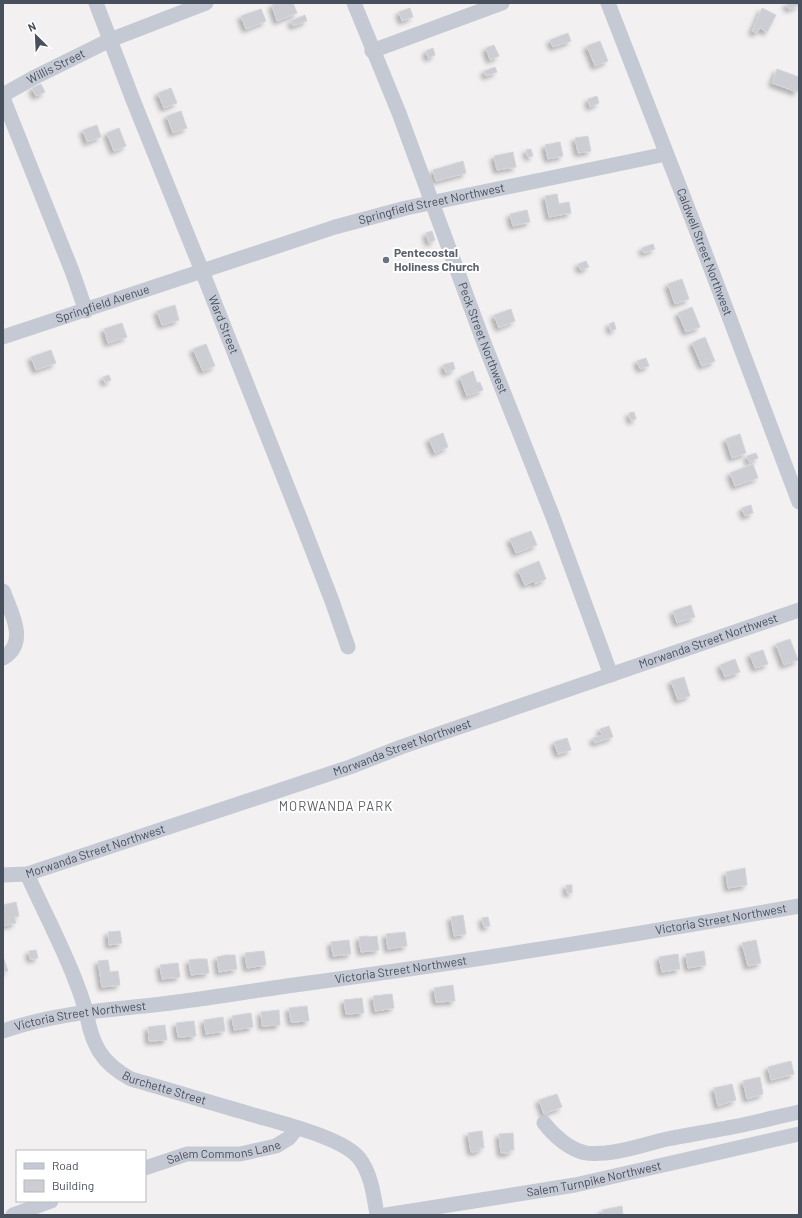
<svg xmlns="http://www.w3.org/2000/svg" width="802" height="1218" viewBox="0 0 802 1218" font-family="Barlow,sans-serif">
<defs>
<filter id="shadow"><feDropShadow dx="-3.5" dy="3.5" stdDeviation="2" flood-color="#0004"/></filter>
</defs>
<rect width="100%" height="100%" fill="#f2f0f0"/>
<!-- building -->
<g fill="#cdced4" stroke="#d4d5db" filter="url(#shadow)">
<path d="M277,3H293L297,13L277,21L272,5Z"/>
<path d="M786,3H799V5L789,9Z"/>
<path d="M410,8L413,17L402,21L399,12Z"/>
<path d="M762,8L776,15L767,32L760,28L757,33L752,31Z"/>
<path d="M261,9L266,21L246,29L241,16Z"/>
<path d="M305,15L307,21L293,26L291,21Z"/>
<path d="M568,33L571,41L553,47L550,40Z"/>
<path d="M600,41L608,61L595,66L587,46Z"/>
<path d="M494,45L499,56L490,60L486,48Z"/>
<path d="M433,48L435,55L428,58L426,51Z"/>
<path d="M495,67L497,72L486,76L484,71Z"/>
<path d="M777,69L799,77V86L797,92L772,83Z"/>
<path d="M41,84L45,92L36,96L32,88Z"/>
<path d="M171,88L177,103L164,108L158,93Z"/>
<path d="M597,96L599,103L590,107L588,99Z"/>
<path d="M181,111L187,128L173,133L167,116Z"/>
<path d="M97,125L101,137L87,142L83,130Z"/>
<path d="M119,128L126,146L114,151L107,133Z"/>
<path d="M588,136L591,151L578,153L575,138Z"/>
<path d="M560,142L563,156L548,159L545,145Z"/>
<path d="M531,149L533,156L528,157L526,150Z"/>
<path d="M513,152L516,167L497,170L494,156Z"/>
<path d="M463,161L466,173L436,181L433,170Z"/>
<path d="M557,194L559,204L569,202L571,213L549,217L545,196Z"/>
<path d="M527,210L530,222L513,226L510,214Z"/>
<path d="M432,231L435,240L429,243L426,233Z"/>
<path d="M653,244L655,249L644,253L642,248Z"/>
<path d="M586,261L589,267L581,270L578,264Z"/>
<path d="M682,279L689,299L675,304L668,284Z"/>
<path d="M175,305L179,320L162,325L157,311Z"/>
<path d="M692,307L700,327L686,332L678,313Z"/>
<path d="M511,309L515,321L499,328L494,315Z"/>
<path d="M614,322L616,329L611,331L609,324Z"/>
<path d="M122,323L127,337L108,343L104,329Z"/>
<path d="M705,337L715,361L702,366L692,343Z"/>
<path d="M206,344L215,366L203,371L193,349Z"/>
<path d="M51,350L56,363L36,370L31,357Z"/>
<path d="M646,358L649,366L640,369L637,361Z"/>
<path d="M453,362L455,369L446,373L443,365Z"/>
<path d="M473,371L477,383L480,382L483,390L467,396L460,377Z"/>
<path d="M109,375L111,380L105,383L103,377Z"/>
<path d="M634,412L636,419L631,421L629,413Z"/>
<path d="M443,433L448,447L435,453L429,439Z"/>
<path d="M740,434L746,453L732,458L726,439Z"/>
<path d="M756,453L758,458L749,462L747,456Z"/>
<path d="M753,464L758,478L735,486L730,473Z"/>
<path d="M751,505L753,513L745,516L742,508Z"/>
<path d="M531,531L537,545L516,553L510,539Z"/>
<path d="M539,561L546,579L535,584L534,581L525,585L518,570Z"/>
<path d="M691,605L695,617L677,623L673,611Z"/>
<path d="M790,639L798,660L784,665L776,644Z"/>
<path d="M763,650L768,664L755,668L750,654Z"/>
<path d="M735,659L740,672L725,677L720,665Z"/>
<path d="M684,677L690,696L678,700L671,681Z"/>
<path d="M609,726L613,737L595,743L593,738L602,735L600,729Z"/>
<path d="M567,738L571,750L558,754L554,742Z"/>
<path d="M745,868L747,885L728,888L726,872Z"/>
<path d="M566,885H572V893H567Z"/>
<path d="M16,902L19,916L14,917L16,923L3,926V905Z"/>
<path d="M463,915L466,934L454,936L451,917Z"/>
<path d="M488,917L490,926L484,927L482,918Z"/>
<path d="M120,931L122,943L109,945L108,932Z"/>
<path d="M405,932L407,946L388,949L386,934Z"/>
<path d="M368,936V937L377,936L379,950L361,952L359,937Z"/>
<path d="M349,940L351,954L333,956L331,942Z"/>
<path d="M756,940L761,963L748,966L742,943Z"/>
<path d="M36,950L38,958L30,959L29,951Z"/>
<path d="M264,951L266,965L247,968L245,953Z"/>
<path d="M704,951L706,965L688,968L686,954Z"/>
<path d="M678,954L680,969L662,972L659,957Z"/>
<path d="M226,955H235L237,969L219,972L217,957Z"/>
<path d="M4,959L8,971L3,972V960Z"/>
<path d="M198,959H207L209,973L191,975L189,960Z"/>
<path d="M108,960L110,972L118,971L120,985L102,987L98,961Z"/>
<path d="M178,963L180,977L162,979L160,965Z"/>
<path d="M453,985L455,1001L436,1002L434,988Z"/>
<path d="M392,994L394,1008L375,1011L373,996Z"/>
<path d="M362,998L364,1013L346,1014L344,1000Z"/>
<path d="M307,1006L309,1021L291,1022L289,1008Z"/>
<path d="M279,1010L280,1025L262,1026L261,1012Z"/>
<path d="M251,1013L253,1027L234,1030L232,1016Z"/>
<path d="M223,1017L225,1031L206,1034L204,1020Z"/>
<path d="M194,1021L196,1036L178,1037L176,1023Z"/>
<path d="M165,1025L167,1040L149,1041L148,1027Z"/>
<path d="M791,1061L794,1074L771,1080L768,1067Z"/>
<path d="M760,1077L763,1094L747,1099L743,1081Z"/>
<path d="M732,1084L736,1100L718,1106L714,1088Z"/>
<path d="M557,1094L562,1107L544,1114L539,1100Z"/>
<path d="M482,1131L484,1148H479L480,1151L471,1152L468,1133Z"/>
<path d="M513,1133L514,1150H510V1153H501L499,1134Z"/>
<path d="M622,1206L623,1215H603L602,1210Z"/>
</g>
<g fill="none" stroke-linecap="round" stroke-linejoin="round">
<!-- minor -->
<g stroke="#c4c9d4" stroke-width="15">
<path id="s1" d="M96,3L133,100L202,271L303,526L332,601L348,647"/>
<path id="s2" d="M354,3L399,113L484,343L553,517L611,675"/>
<path id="s3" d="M608,3L699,237L799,502"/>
<path d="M372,51L502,3"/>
<path id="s4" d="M3,95L33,78L110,40L206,3"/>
<path d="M3,98L72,271L86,311"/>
<path id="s5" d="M3,337L335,227L406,208L666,154"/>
<path d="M3,591C11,612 29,643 3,658"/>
<path id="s6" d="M27,874C43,910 62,945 76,982C80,992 83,1001 86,1011C89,1026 91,1037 99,1051C107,1064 118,1072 131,1079C170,1090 208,1102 247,1113C275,1122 341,1136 359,1158C371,1173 374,1196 377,1215"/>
<path id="s7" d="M3,875L27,874L350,767L401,747L799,610"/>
<path id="s8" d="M3,1031C55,1013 108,1010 162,1004C204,999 245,992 287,986C458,963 629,936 799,906"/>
<path d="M544,1123C554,1136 570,1150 586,1153C592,1154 599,1153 605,1153C628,1151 645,1144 667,1139C687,1135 707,1132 727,1128C751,1124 775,1117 799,1112"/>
<path id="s9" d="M145,1168L187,1154H240L276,1146L289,1138L297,1128"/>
<path d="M13,1215L51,1201"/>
<path id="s10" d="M386,1215L575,1185L799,1134"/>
</g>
</g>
<!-- markers -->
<circle fill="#6b7280" stroke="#fff" stroke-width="1.5" cx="386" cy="260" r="4"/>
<g text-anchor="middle" stroke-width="4" stroke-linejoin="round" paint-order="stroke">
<!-- street labels -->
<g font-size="12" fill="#484f5d" stroke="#fff">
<text dy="4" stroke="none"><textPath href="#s4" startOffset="60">Willis Street</textPath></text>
<text dy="4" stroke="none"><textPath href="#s5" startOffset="449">Springfield Street Northwest</textPath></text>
<text dy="4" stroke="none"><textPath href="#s3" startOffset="267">Caldwell Street Northwest</textPath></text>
<text dy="4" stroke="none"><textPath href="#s5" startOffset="105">Springfield Avenue</textPath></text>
<text dy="4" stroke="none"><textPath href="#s1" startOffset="346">Ward Street</textPath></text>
<text dy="4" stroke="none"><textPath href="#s2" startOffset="359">Peck Street Northwest</textPath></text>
<text dy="4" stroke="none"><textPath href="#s7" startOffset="744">Morwanda Street Northwest</textPath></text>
<text dy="4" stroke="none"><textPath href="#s7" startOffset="420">Morwanda Street Northwest</textPath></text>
<text dy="4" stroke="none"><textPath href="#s7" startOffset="96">Morwanda Street Northwest</textPath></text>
<text dy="4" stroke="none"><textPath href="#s8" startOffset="727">Victoria Street Northwest</textPath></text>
<text dy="4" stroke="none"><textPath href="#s8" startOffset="403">Victoria Street Northwest</textPath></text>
<text dy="4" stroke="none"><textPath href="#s8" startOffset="79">Victoria Street Northwest</textPath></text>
<text dy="4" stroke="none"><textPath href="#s6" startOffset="269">Burchette Street</textPath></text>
<text dy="4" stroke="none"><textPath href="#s9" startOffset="81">Salem Commons Lane</textPath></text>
<text dy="4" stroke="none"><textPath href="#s10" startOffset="211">Salem Turnpike Northwest</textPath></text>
</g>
<!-- worship labels -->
<g font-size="12" font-weight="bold" fill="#5b616d" stroke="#fff" text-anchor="start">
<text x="394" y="257">Pentecostal<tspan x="394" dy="14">Holiness Church</tspan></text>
</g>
<!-- neighbourhood labels -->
<g font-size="13" letter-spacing="1" fill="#5c5f65" stroke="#fff">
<text x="336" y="811">MORWANDA PARK</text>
</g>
</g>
<!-- border -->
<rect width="802" height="1218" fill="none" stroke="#484f5d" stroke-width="8"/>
<!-- legend -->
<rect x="16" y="1150" width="130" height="52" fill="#ffffff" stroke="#b6b9be"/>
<rect x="24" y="1163" width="20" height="6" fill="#c4c9d4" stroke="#b6b9be"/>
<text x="52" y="1170" font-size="12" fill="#484f5d">Road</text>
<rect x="24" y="1180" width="20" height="12" fill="#cdced4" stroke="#b6b9be"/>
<text x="52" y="1190" font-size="12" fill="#484f5d">Building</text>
<!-- north arrow -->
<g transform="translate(36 36) rotate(336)" stroke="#ffffff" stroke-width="3" paint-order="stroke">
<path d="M0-3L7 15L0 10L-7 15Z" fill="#484f5d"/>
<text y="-6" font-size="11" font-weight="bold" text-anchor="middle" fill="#484f5d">N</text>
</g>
</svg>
